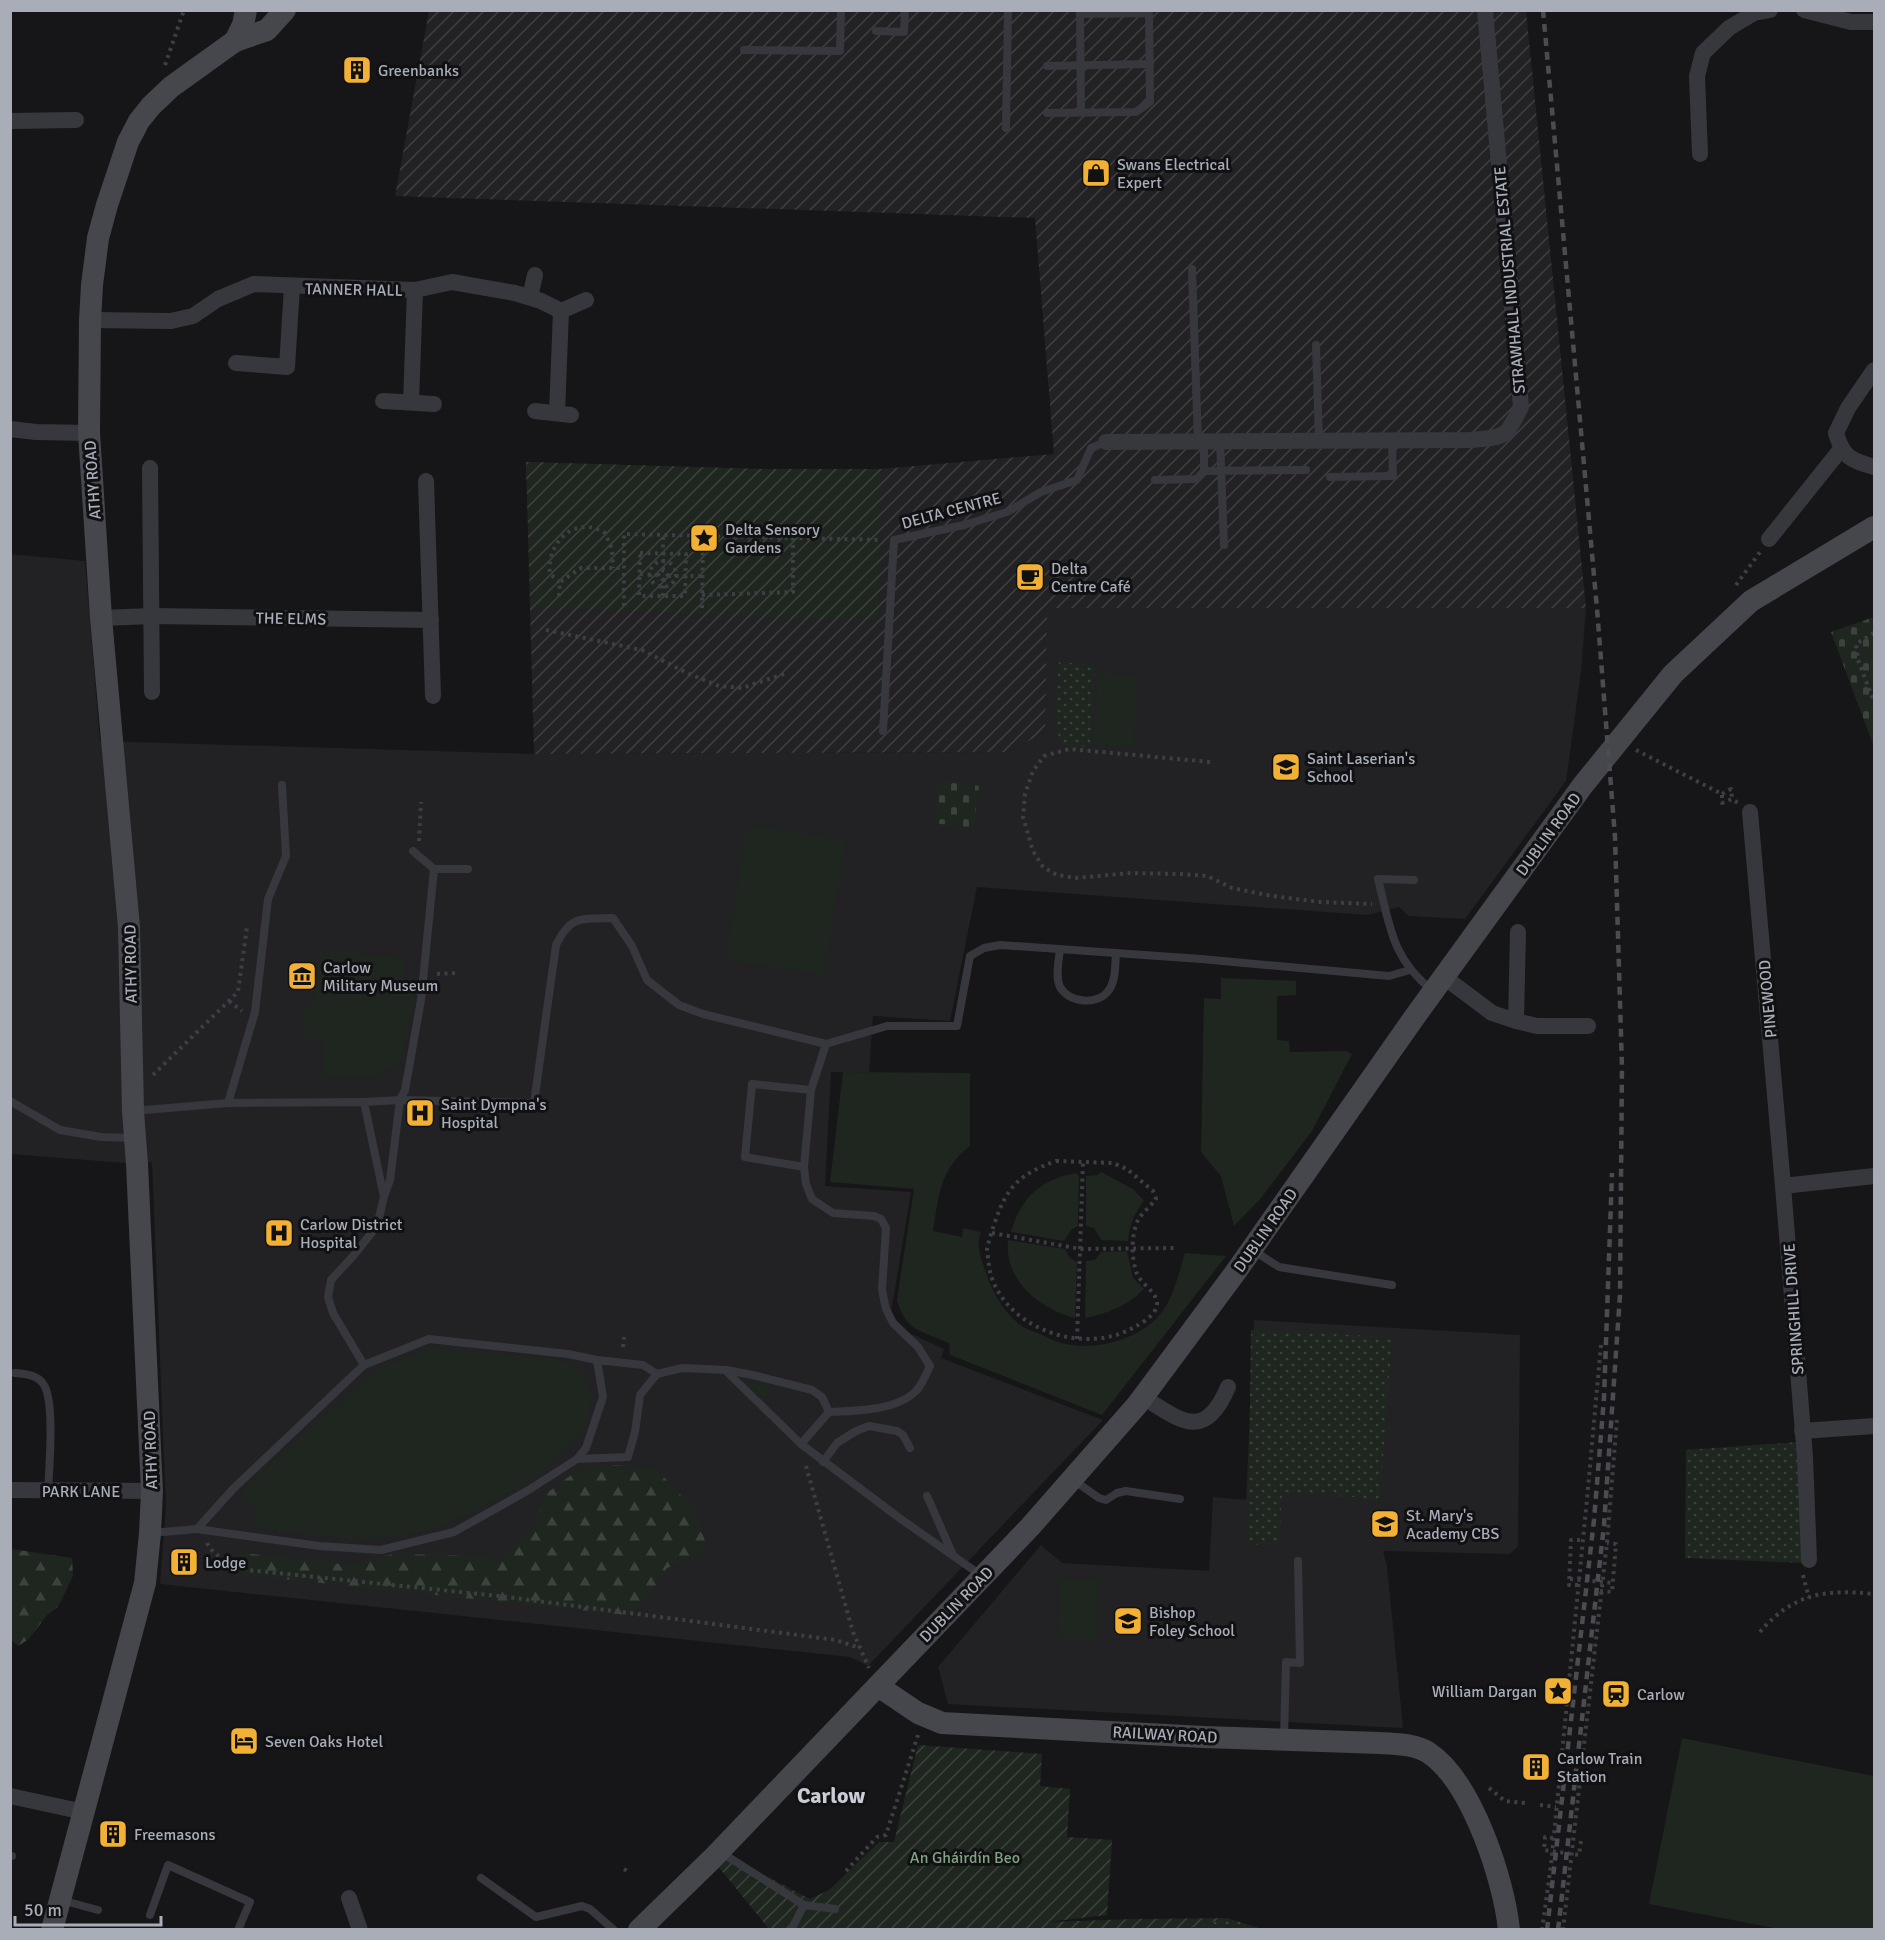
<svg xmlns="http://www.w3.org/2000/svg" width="1885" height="1940" viewBox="0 0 1885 1940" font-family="Signika,sans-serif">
<defs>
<pattern id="industrial-furrows" width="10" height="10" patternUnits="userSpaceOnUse" patternTransform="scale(1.5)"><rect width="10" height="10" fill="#222225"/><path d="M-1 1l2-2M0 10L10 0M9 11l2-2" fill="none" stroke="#3f3f43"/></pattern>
<pattern id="forest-firs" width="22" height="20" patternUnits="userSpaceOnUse" patternTransform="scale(1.5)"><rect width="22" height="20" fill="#1e261f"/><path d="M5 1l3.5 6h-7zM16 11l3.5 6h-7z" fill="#3c433d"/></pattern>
<pattern id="cemetery-stones" width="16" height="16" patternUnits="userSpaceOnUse" patternTransform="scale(1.5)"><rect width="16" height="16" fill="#1e261f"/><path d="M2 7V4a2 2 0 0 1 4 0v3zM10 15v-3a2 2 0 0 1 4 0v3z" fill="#3c433d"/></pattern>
<pattern id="park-dots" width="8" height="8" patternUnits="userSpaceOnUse" patternTransform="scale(1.5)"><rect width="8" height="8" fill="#1e261f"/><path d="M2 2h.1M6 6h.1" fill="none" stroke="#3c433d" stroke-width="1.8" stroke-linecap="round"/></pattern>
<pattern id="garden-furrows" width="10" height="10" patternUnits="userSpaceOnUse" patternTransform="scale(1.5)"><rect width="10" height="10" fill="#1e261f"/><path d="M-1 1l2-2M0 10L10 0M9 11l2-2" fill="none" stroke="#3c433d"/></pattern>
</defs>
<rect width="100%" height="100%" fill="#161618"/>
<!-- built -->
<g fill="#222225">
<path d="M10,554L85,561L100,741L534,754L1008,752L1045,732L1046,608H1586L1581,672L1566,781L1465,919L1409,916L1399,907L1367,915L977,887L950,1021L873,1016L869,1072H831L825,1186L911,1192L891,1313L903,1330L944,1349L941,1358L1103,1420L868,1666L850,1657L160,1584L166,1507L152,1162L137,1164L11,1154Z"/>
<path d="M1254,1320L1520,1335L1518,1546L1510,1554L1383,1551L1387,1566L1403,1728L948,1704L938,1667L1041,1545L1062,1563L1209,1571L1213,1497L1246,1500Z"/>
</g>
<!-- industrial -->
<path fill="url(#industrial-furrows)" d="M429,11H1526L1586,608H1047L1045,732L1008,752L534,754L526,462L758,469H880L1054,454L1035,218L395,196Z"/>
<!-- grass -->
<g fill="#1e261f">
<path d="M1098,673L1138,676L1133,748L1093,745Z"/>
<path d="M747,825L846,840L824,975L726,960Z"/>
<path d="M332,951L405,958L402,990L415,992L401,1063L384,1069L376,1078L330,1077L323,1071L325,1040L301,1037L302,1009L314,1003L318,958L329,957Z"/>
<path d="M1221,978L1296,981V995L1277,996V1040L1289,1041L1290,1052L1346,1051L1352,1054L1312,1131L1261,1198L1234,1226L1221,1176L1201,1152L1204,998L1221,999Z"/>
<path d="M843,1072L970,1073V1146C939,1170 939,1196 933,1231L962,1237L963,1228L981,1232C976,1244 980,1256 984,1267C991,1290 1003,1313 1023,1327C1028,1330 1035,1332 1040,1334C1047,1337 1054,1341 1061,1343C1096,1352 1144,1339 1164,1309C1175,1292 1179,1272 1185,1253L1226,1256L1102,1415L950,1355L949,1343C922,1331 905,1331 897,1300L914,1189L830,1182Z"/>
<path d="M1101,1172L1133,1189L1144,1201C1134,1214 1130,1224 1128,1241L1101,1240L1094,1228L1086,1226V1176L1098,1175Z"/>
<path d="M1077,1173L1079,1177L1078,1226L1071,1230L1064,1241L1011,1232C1021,1197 1041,1179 1077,1173Z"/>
<path d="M1008,1240L1065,1249L1070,1258L1077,1262L1075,1318C1040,1309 1004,1281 1008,1240Z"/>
<path d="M1127,1251L1133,1278L1144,1289C1129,1305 1107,1314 1085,1318L1086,1261L1095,1260L1101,1252Z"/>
<path d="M429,1347L556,1359L572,1364L583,1374L591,1394L590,1412L581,1435L540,1474L478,1510L427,1531L366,1540L258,1529L256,1513L241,1490L374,1372Z"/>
<path d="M743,1381L769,1386L771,1394C760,1402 749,1389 743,1381Z"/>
<path d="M1060,1578L1099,1580L1097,1639L1058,1638Z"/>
<path d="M1682,1738L1874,1776V1929H1779L1649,1904Z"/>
</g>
<!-- forest -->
<g fill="url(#forest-firs)">
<path d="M616,1465L656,1469L696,1511L707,1548L667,1568L644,1603L627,1615L235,1574L242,1553L349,1565L393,1554L451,1555L501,1559L537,1522L543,1496L582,1467Z"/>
<path d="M11,1549L72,1558L73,1576L58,1607L46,1616L29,1639L18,1646L11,1640Z"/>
</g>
<!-- cemetery -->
<g fill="url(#cemetery-stones)">
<path d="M1874,617V747L1831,632Z"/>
<path d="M939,780L979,786L973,828L933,823Z"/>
</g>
<!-- park -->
<g fill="url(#park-dots)">
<path d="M1059,662L1095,665L1090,747L1062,745L1055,725Z"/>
<path d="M1251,1330L1392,1337L1380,1499L1282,1492L1279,1543L1248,1545Z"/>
<path d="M1799,1442L1803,1563L1685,1558L1686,1450Z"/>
<path d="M1227,1918L1262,1929H1183Z"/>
</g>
<!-- garden -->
<g fill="url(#garden-furrows)">
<path d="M526,462L758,469H880L878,621L531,607Z"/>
<path d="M918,1745L1042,1754L1040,1786L1070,1789L1067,1837L1112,1840L1107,1915L1047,1922L1135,1919L1227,1918L1183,1930L769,1929L712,1859L719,1851L810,1899L829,1890L879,1842H894Z"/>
</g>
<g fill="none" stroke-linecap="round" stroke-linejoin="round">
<!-- path -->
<g stroke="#3d3f44" stroke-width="4" stroke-dasharray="3 4.5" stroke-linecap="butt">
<path d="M165,65L184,10"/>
<path d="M640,553L686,554L685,596H639Z"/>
<circle cx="663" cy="574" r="13"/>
<path d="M663,570V535"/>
<path d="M640,574L658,575"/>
<path d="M668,576H702"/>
<path d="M560,582L550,574C546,543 575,514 605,533L612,549L613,568"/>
<path d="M1736,585L1760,552"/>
<path d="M702,595L793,592V538"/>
<path d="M559,596L560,582L581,568H624"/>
<path d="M663,596V580L658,576L660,570L666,571L668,576L666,580H663"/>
<path d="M624,606V534L881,540"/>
<path d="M702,608L703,536"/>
<path d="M546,630L642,650L687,673L719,686L742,688L787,673"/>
<path d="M1874,633L1856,644L1858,660L1874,702"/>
<path d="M1636,750L1722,794V803L1732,799L1738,803"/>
<path d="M1210,762L1069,749L1044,756L1033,771L1025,794L1023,817L1033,851L1043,867L1057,875L1075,878L1131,873L1181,874L1207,876L1232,888L1272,896L1320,902L1372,904"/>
<path d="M1722,794L1731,789L1732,799"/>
<path d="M419,841L421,802"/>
<path d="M437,974L456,973"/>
<path d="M229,1001L242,1011"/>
<path d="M153,1075L238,992L247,927"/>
<path d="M1056,1161L1113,1163L1127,1169L1153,1191L1156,1199C1151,1206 1142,1213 1138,1220C1131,1235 1131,1258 1137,1274C1143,1287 1165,1296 1154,1312C1150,1318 1142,1323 1136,1326C1085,1358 1000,1328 989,1267C989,1261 987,1254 987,1249C989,1240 992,1231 995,1222C1007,1186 1020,1174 1056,1161Z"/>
<path d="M992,1233L1081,1249L1176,1248"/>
<path d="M1077,1339L1083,1162"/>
<path d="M623,1347L624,1337"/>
<path d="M806,1466L853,1632L869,1668"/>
<path d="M207,1543C214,1558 233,1564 248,1570L499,1596L836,1640L860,1648"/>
<path d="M1803,1575L1809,1598"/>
<path d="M1570,1579L1613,1583"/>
<path d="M1578,1585H1569L1571,1540H1583"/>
<path d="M1600,1591L1612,1592L1616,1544L1607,1543"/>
<path d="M1760,1632C1793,1593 1826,1589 1874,1594"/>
<path d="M1489,1788L1505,1801L1525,1803"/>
<path d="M1540,1805L1556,1807"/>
<path d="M1553,1838L1545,1837L1544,1850L1579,1855L1581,1841"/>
<path d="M624,1869L627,1871"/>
<path d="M846,1871L877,1837L886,1835L918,1735"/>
<path d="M1542,1930L1551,1865L1587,1499L1601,1345"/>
<path d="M1563,1930L1607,1543L1617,1419"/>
</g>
<!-- lane -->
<g stroke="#37383d" stroke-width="8">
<path d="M1080,11L1081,112"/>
<path d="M876,31L904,32L905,10"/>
<path d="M744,50L840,51L841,10"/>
<path d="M1047,66L1150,64"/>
<path d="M1047,113L1136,112L1150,102L1149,13L1080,14"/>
<path d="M1006,128L1008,10"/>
<path d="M1192,269L1198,442"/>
<path d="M1316,345L1319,441"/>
<path d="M1220,441L1224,545"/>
<path d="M1204,471L1306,470"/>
<path d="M1330,477L1393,476L1392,441"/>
<path d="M1155,480L1197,479L1204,471V441"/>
<path d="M883,731L894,540L964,525L1007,512L1041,492L1077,480L1091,448L1106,442"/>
<path d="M282,785L286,856L268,899L255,1012L228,1103L364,1102L384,1197L377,1226L354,1255L331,1280L328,1297L333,1313L364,1365"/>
<path d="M413,851L434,869"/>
<path d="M1414,880L1378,879C1390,927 1392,959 1433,991"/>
<path d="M1060,949C1059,960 1055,976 1060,987C1069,1003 1098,1006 1109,990C1116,980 1115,965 1116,953"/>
<path d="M811,1090L826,1044L887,1026H957L970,956L984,948L1000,945L1201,959L1389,976L1410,970"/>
<path d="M10,1101L60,1130L101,1137L134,1138"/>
<path d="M364,1102L400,1100L534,1103L556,945C571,914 583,919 613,918L632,946L647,980L679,1005L703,1014L826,1044"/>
<path d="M133,1111L228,1103"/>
<path d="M384,1196L390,1180L400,1100L405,1090L421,1000L434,869H468"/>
<path d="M1251,1249L1279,1267L1392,1285"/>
<path d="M726,1371L801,1444L898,1517L982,1576"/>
<path d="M15,1373C26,1374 38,1375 44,1385C55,1403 49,1469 48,1492"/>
<path d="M801,1444L829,1412C855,1411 896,1411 916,1391C922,1385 926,1374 930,1366L918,1347L893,1323L886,1309L882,1290L886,1228L881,1219L874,1216L833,1213L812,1199L806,1184L804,1167L745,1157L752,1084L811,1090L804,1167"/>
<path d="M577,1459L586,1448L603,1397L597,1360"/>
<path d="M823,1462L837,1443L856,1431L869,1426L897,1431L903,1435L910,1448"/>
<path d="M1072,1479L1099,1498L1106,1500L1117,1493L1126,1491L1180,1499"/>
<path d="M927,1496L953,1555"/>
<path d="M197,1529L319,1546L381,1550L454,1532L527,1491L577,1459L628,1457L635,1432L640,1395L657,1374L682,1368L726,1370L753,1375L812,1390L822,1397L829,1412"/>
<path d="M152,1533L197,1529L233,1489L364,1365L429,1339L568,1354L597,1360L643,1365L657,1374"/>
<path d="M1284,1739L1286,1662L1300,1663L1298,1561"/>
<path d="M722,1853L804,1905L835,1909"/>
<path d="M10,1856H12"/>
<path d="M481,1878L536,1917L582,1906L590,1909L614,1930"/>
<path d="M61,1900L98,1910"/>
<path d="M150,1915L168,1865L250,1902L238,1930"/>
<path d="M791,1930L804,1905"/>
</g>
<!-- street -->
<g stroke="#37383d" stroke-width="16">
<path d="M1804,10L1851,22H1874"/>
<path d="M10,121L76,120"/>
<path d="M1700,154L1697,76L1703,53L1729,28L1754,13L1770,10"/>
<path d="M530,297L535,275"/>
<path d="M561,311L586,300"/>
<path d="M90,320L171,321L193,316L218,299L254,284L415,290L452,282L515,293L541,301L561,311L557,413"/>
<path d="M236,363L287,367L292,287"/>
<path d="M1874,370L1848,408L1836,433C1843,458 1851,460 1874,467"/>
<path d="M383,401L434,404"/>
<path d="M411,402L415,290"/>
<path d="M535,411L571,415"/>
<path d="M10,429L36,432L89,433"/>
<path d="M1106,442L1470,440C1505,437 1505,439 1521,407L1485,10"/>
<path d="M150,468L152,692"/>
<path d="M426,481L433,696"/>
<path d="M1769,539L1841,449"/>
<path d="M101,618L152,616L431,620"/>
<path d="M1750,812L1783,1186L1805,1457L1809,1560"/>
<path d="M1444,977L1492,1013L1516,1021L1518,932"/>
<path d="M1516,1021L1537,1026H1588"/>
<path d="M1783,1186L1874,1176"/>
<path d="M1143,1397C1181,1421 1205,1442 1228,1387"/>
<path d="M1802,1431L1874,1426"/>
<path d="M10,1490L152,1491"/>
<path d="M10,1796L84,1812"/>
<path d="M349,1898L360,1930"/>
</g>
<!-- secondary -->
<g stroke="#45474d" stroke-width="22">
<path d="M235,41L243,25L246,10"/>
<path d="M878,1686L918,1713L942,1723L1204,1737L1380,1743C1396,1744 1415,1744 1429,1753C1472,1782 1504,1880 1509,1930"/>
<path d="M52,1930L145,1583L150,1533L152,1491L137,1164L133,1111L129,927L101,618L89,433L90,320L92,285L98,238L107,205L128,142L139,121L151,106L171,87L235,41L267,30L285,10"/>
<path d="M639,1930L712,1859L1030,1527L1137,1405L1235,1273L1416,1015L1583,785L1673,674L1751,601L1874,527"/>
</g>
<!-- rail -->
<g stroke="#4a4c52" stroke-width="4.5" stroke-dasharray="8 6" stroke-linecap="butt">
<path d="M1543,10L1597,609L1615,837L1622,1068L1620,1295L1604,1525L1558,1930"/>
<path d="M1547,1930L1594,1520L1604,1398L1612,1173"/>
</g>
</g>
<!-- icons -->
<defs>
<g id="building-square" transform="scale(1.5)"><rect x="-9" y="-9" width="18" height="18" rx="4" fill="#f2b134" stroke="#111113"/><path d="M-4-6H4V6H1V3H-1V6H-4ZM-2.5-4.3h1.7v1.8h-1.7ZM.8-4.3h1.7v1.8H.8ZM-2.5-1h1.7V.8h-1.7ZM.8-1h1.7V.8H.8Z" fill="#111"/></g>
<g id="shop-square" transform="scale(1.5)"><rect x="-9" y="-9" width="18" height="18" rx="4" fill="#f2b134" stroke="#111113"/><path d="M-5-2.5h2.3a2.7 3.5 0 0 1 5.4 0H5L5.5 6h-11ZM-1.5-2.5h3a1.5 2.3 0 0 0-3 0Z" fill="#111"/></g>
<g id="sight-square" transform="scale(1.5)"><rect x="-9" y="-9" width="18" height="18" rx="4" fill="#f2b134" stroke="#111113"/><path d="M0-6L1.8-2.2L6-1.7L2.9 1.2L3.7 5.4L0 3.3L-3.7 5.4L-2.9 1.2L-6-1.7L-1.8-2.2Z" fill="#111"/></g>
<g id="cafe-square" transform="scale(1.5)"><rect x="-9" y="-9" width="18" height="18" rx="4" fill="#f2b134" stroke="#111113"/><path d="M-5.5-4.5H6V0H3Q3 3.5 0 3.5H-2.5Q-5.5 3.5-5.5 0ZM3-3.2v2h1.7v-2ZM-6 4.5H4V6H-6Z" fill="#111"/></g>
<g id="school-square" transform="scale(1.5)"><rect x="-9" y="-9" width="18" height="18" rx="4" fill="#f2b134" stroke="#111113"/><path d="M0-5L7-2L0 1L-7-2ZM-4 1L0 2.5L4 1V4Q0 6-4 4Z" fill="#111"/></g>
<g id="museum-square" transform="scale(1.5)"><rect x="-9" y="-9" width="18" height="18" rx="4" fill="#f2b134" stroke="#111113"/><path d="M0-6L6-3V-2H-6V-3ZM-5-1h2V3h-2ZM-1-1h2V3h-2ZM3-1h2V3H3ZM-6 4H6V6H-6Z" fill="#111"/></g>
<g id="hospital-square" transform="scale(1.5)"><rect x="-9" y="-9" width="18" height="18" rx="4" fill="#f2b134" stroke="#111113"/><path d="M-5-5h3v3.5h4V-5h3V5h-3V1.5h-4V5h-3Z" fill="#111"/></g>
<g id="station-square" transform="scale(1.5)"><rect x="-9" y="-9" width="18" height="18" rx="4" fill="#f2b134" stroke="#111113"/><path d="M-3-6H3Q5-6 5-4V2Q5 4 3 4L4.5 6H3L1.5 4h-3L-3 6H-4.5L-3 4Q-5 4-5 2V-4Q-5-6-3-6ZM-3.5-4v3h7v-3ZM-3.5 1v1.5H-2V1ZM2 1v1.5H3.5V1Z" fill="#111"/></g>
<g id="hotel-square" transform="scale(1.5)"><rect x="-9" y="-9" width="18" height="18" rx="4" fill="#f2b134" stroke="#111113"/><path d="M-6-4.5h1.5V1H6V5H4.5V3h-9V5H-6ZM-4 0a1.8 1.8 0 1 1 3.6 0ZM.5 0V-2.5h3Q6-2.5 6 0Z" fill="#111"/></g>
</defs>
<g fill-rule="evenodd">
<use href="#building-square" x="357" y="70"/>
<use href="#shop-square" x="1096" y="173"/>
<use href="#sight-square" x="704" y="538"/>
<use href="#cafe-square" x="1030" y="577"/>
<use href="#school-square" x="1286" y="767"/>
<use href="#museum-square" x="302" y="976"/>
<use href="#hospital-square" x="420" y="1113"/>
<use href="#hospital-square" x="279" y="1233"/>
<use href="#school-square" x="1385" y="1524"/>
<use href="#building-square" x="184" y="1562"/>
<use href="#school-square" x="1128" y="1621"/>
<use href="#sight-square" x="1558" y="1691"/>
<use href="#station-square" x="1616" y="1694"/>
<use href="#hotel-square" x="244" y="1741"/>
<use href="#building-square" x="1536" y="1767"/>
<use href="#building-square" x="113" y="1834"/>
</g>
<g text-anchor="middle" stroke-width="6" stroke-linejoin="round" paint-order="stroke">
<!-- poi labels -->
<g font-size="16" fill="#a8adb8" stroke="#111113" text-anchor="start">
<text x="378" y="76">Greenbanks</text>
<text x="1117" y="170">Swans Electrical<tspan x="1117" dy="18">Expert</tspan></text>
<text x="725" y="535">Delta Sensory<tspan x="725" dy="18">Gardens</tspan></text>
<text x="1051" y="574">Delta<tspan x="1051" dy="18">Centre Café</tspan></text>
<text x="1307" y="764">Saint Laserian's<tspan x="1307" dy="18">School</tspan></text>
<text x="323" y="973">Carlow<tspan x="323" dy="18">Military Museum</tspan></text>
<text x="441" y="1110">Saint Dympna's<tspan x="441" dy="18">Hospital</tspan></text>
<text x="300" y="1230">Carlow District<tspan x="300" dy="18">Hospital</tspan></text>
<text x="1406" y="1521">St. Mary's<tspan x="1406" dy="18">Academy CBS</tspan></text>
<text x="205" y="1568">Lodge</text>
<text x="1149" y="1618">Bishop<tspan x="1149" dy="18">Foley School</tspan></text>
<text x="1537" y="1697" text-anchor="end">William Dargan</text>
<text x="1637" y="1700">Carlow</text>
<text x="265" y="1747">Seven Oaks Hotel</text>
<text x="1557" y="1764">Carlow Train<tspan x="1557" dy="18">Station</tspan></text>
<text x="134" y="1840">Freemasons</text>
</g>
<!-- street labels -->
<g font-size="16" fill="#a8adb8" stroke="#111113">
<text transform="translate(1509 280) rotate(-95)" y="6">STRAWHALL INDUSTRIAL ESTATE</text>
<text transform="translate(354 289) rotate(1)" y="6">TANNER HALL</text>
<text transform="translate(92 480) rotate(-94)" y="6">ATHY ROAD</text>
<text transform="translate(951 510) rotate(-15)" y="6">DELTA CENTRE</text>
<text transform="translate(291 618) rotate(1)" y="6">THE ELMS</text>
<text transform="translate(1548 834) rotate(-54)" y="6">DUBLIN ROAD</text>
<text transform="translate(130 964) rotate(-91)" y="6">ATHY ROAD</text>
<text transform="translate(1767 999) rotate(-95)" y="6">PINEWOOD</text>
<text transform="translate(1265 1230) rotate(-55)" y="6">DUBLIN ROAD</text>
<text transform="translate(1793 1309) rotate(-94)" y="6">SPRINGHILL DRIVE</text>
<text transform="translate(150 1450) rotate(-92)" y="6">ATHY ROAD</text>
<text x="81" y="1497">PARK LANE</text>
<text transform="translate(956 1604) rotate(-46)" y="6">DUBLIN ROAD</text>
<text transform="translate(1165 1734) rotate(3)" y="6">RAILWAY ROAD</text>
</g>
<!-- park labels -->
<g font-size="16" fill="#7fa381" stroke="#111113">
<text x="965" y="1863">An Gháirdín Beo</text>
</g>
<!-- district labels -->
<g font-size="22" font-weight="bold" fill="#c9ccd4" stroke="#111113">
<text x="831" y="1803">Carlow</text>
</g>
</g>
<!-- border -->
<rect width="1885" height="1940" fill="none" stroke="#a8adb8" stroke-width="24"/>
<!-- scale -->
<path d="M15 1916v9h146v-9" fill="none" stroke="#a8adb8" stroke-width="3"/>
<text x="24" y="1916" font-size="18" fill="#a8adb8" stroke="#111113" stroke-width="4.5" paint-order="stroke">50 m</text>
</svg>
